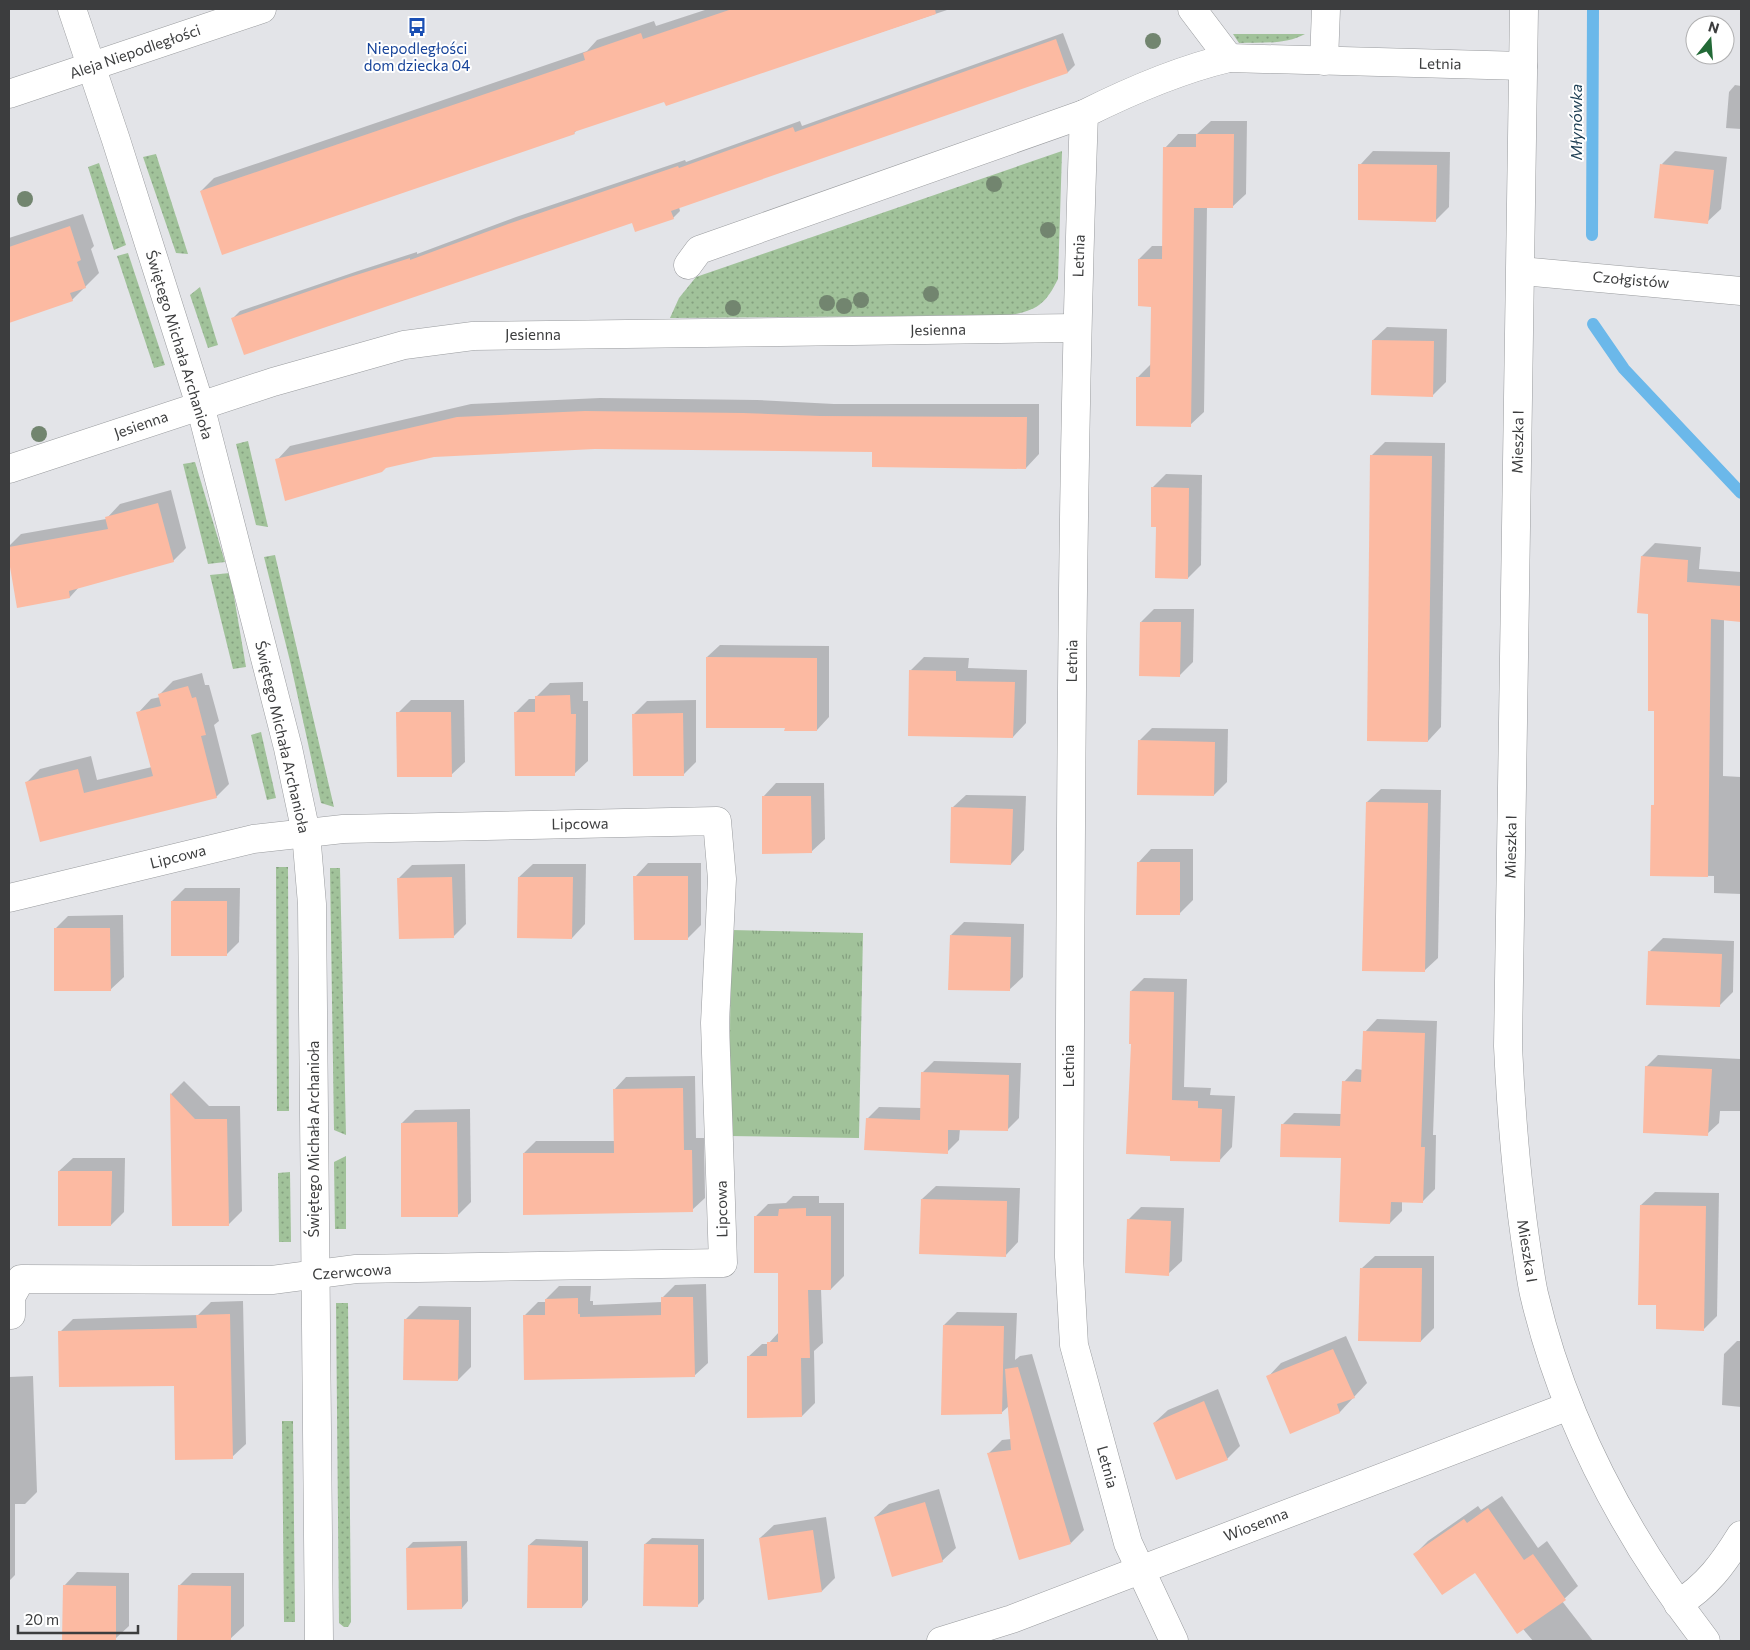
<svg xmlns="http://www.w3.org/2000/svg" width="1750" height="1650" viewBox="0 0 1750 1650" font-family="Commissioner,sans-serif">
<defs>
<pattern id="grass-dots" width="8" height="8" patternUnits="userSpaceOnUse" patternTransform="scale(1.25)"><rect width="8" height="8" fill="#a1c29a"/><path d="M2 2h.1M6 6h.1" fill="none" stroke="#849f7f" stroke-width="1.8" stroke-linecap="round"/></pattern>
<pattern id="park-tufts" width="24" height="20" patternUnits="userSpaceOnUse" patternTransform="scale(1.25)"><rect width="24" height="20" fill="#a1c29a"/><path d="M3 7l-1-3M5 7V3M7 7l1-3M15 17l-1-3M17 17v-4M19 17l1-3" fill="none" stroke="#849f7f"/></pattern>
</defs>
<rect width="100%" height="100%" fill="#e3e4e8"/>
<!-- grass -->
<g fill="url(#grass-dots)">
<path d="M1233,34H1305C1285,45 1262,42 1239,43Z"/>
<path d="M1062,151L1058,279C1046,303 1038,310 1011,315L670,318L679,298L696,277Z"/>
<path d="M156,154L188,254L176,253L143,157Z"/>
<path d="M99,163L126,245L114,250L88,167Z"/>
<path d="M128,253L165,365L154,368L117,256Z"/>
<path d="M200,287L218,345L208,348L190,295Z"/>
<path d="M248,441L268,527L256,525L236,444Z"/>
<path d="M195,462L225,562L208,564L183,464Z"/>
<path d="M275,555L334,807L321,803L290,661L264,557Z"/>
<path d="M230,573L246,667L233,669L210,575Z"/>
<path d="M261,732L276,798L267,800L251,735Z"/>
<path d="M276,867H288L289,1111H277Z"/>
<path d="M330,868H340L346,1135L334,1130Z"/>
<path d="M346,1156V1229H335L334,1162Z"/>
<path d="M290,1172L291,1242H279L278,1173Z"/>
<path d="M336,1303H348L351,1622L348,1627H344L339,1623Z"/>
<path d="M282,1421H293L295,1622H284Z"/>
</g>
<!-- park -->
<path fill="url(#park-tufts)" d="M731,930L863,933L859,1138L729,1136Z"/>
<!-- shadow -->
<g fill="#0003">
<path d="M708,9H950L667,104L665,100L578,129L574,133L201,191L214,178L587,51L597,40L654,21L656,26Z"/>
<path d="M1063,33L1075,65L1068,72L679,207L680,211L673,218L632,221L233,318L240,311L358,271L417,252V254L516,217L685,160L686,162L800,121L802,126Z"/>
<path d="M1735,85L1741,86V129L1726,128L1729,92Z"/>
<path d="M1211,121H1247L1246,194L1232,207H1207L1204,412L1190,425L1137,378L1151,364L1152,305L1139,259L1152,246H1164L1165,148L1178,134H1197Z"/>
<path d="M1373,151L1450,152L1449,207L1436,220L1360,165Z"/>
<path d="M1675,151L1727,157L1721,209L1707,222L1662,164Z"/>
<path d="M83,214L94,246L91,249L99,273L72,300L9,322V238Z"/>
<path d="M1387,327L1447,329L1446,382L1432,396L1373,340Z"/>
<path d="M600,398L757,400L834,404H1039V454L1026,468L873,451L595,448L277,460L290,446L471,404Z"/>
<path d="M1385,442L1445,443L1441,727L1428,741L1371,456Z"/>
<path d="M1166,474L1202,475L1201,565L1188,578L1152,488Z"/>
<path d="M171,490L186,548L173,561L80,586L70,597L18,606L9,546L21,534L106,519L120,504Z"/>
<path d="M1655,543L1701,547L1699,569L1741,572V620L1724,619L1723,776L1741,777V894L1714,893V876L1651,875L1653,806L1655,803V710L1649,613L1642,556Z"/>
<path d="M1154,609H1194L1193,662L1180,675L1141,622Z"/>
<path d="M720,645L829,646V717L817,730L786,727L707,657Z"/>
<path d="M924,657L969,658L968,668L1027,670L1026,723L1013,737L911,670Z"/>
<path d="M202,673L205,685H209L219,721L214,725L229,784L216,797L41,840L27,782L40,769L91,756L97,780L152,767L138,713L151,699L160,697V694L173,681Z"/>
<path d="M583,682V701H588V761L574,774L515,713L529,699H537V696L550,683Z"/>
<path d="M411,700H464L465,762L451,775L398,713Z"/>
<path d="M696,700V762L683,775L634,714L647,701Z"/>
<path d="M1152,728L1228,729L1227,782L1214,795L1139,741Z"/>
<path d="M776,783H824L825,839L811,852L763,797Z"/>
<path d="M1381,789L1441,790L1438,958L1424,971L1367,802Z"/>
<path d="M966,795L1026,796L1024,850L1011,864L952,808Z"/>
<path d="M1151,849H1193V900L1179,914L1138,863Z"/>
<path d="M648,863H701V925L688,938L635,877Z"/>
<path d="M465,864L466,924L453,937L399,878L412,865Z"/>
<path d="M533,864H586L585,924L572,938L519,877Z"/>
<path d="M185,888H240L239,942L226,955L172,901Z"/>
<path d="M123,915L124,977L110,990L55,929L68,916Z"/>
<path d="M964,922L1024,924L1023,977L1009,990L951,935Z"/>
<path d="M1663,938L1734,941L1733,992L1719,1006L1650,951Z"/>
<path d="M1144,978L1187,979L1184,1087L1211,1088L1210,1095L1235,1096L1232,1147L1219,1161L1171,1155L1132,1043L1131,991Z"/>
<path d="M1377,1019L1437,1021L1433,1135H1436L1435,1189L1423,1201H1402V1211L1390,1223L1342,1157L1282,1125L1294,1113L1342,1114L1344,1082L1356,1069L1363,1070L1365,1032Z"/>
<path d="M1658,1055L1741,1059V1111H1720L1719,1123L1707,1134L1646,1067Z"/>
<path d="M934,1061L1021,1063L1019,1118L1007,1130L960,1129L959,1140L947,1152L867,1119L879,1107L922,1108V1073Z"/>
<path d="M695,1076L696,1138H704L705,1198L692,1210L524,1153L536,1141H615L614,1090L626,1077Z"/>
<path d="M184,1081L209,1106H240L242,1211L228,1225H173L171,1094Z"/>
<path d="M470,1109L471,1202L458,1215L402,1123L415,1110Z"/>
<path d="M73,1158H125L124,1212L111,1225L59,1171Z"/>
<path d="M936,1186L1020,1188L1018,1242L1005,1256L922,1199Z"/>
<path d="M1655,1192L1719,1193L1717,1316L1704,1329L1641,1205Z"/>
<path d="M793,1196H819V1203H844V1276L831,1289H821L823,1343L814,1351L815,1403L802,1416L748,1357L762,1344H768L779,1332V1271L755,1217L768,1204L786,1203Z"/>
<path d="M1141,1207L1184,1208L1182,1261L1168,1274L1128,1220Z"/>
<path d="M1375,1256H1434V1328L1421,1341L1361,1269Z"/>
<path d="M706,1284L708,1363L694,1376L524,1316L538,1302H546V1299L559,1286H591L590,1301H593V1305L662,1302V1298L675,1285Z"/>
<path d="M243,1301L246,1444L232,1457L175,1385L60,1332L73,1319L198,1315L211,1302Z"/>
<path d="M419,1306L471,1307V1367L458,1380L405,1320Z"/>
<path d="M957,1312L1017,1313L1015,1360L1020,1356L1032,1354L1084,1530L1071,1543L988,1454L1002,1440L1011,1439L1009,1406L1001,1413L944,1325Z"/>
<path d="M1346,1336L1367,1383L1340,1412L1291,1432L1268,1377L1281,1363Z"/>
<path d="M1737,1341H1741V1407L1722,1405L1724,1354Z"/>
<path d="M33,1376L37,1492L25,1504H15V1575L9,1581V1377Z"/>
<path d="M1218,1389L1240,1446L1227,1459L1154,1423L1168,1410Z"/>
<path d="M939,1489L956,1548L942,1561L875,1517L889,1504Z"/>
<path d="M1502,1496L1538,1548L1547,1541L1578,1586L1562,1601L1593,1641H1533L1475,1571L1415,1554L1428,1541L1478,1506L1481,1510Z"/>
<path d="M826,1517L835,1578L822,1591L760,1538L774,1525Z"/>
<path d="M652,1538L704,1539V1599L697,1606L645,1544Z"/>
<path d="M536,1539L588,1541V1600L582,1607L529,1545Z"/>
<path d="M467,1541L468,1601L462,1608L407,1548L413,1542Z"/>
<path d="M77,1572L129,1573V1626L115,1639L64,1586Z"/>
<path d="M192,1573H244V1626L230,1639L179,1586Z"/>
</g>
<g fill="none" stroke-linecap="round" stroke-linejoin="round">
<!-- stream -->
<g stroke="#6bb8ea" stroke-width="12">
<path d="M1592,235L1593,9"/>
<path d="M1593,324L1624,369L1741,493"/>
</g>
</g>
<!-- building -->
<g fill="#fcbaa2">
<path d="M732,9H935L936,14L666,106L664,102L574,132L575,134L222,255L200,191L585,60L583,53L641,33L643,39Z"/>
<path d="M1056,39L1068,73L671,211L674,219L635,232L632,223L244,355L231,318L350,277L410,258V260L508,224L678,166L679,168L793,127L795,132Z"/>
<path d="M1196,134H1234L1233,208H1194L1191,427L1136,426V377H1150L1151,307L1138,306V259H1162L1163,147H1196Z"/>
<path d="M1358,164L1437,165L1436,222L1358,220Z"/>
<path d="M1660,164L1714,170L1708,224L1654,218Z"/>
<path d="M70,226L81,260L77,262L86,288L70,293L73,301L9,323V247Z"/>
<path d="M1372,340L1434,341L1433,397L1371,395Z"/>
<path d="M585,411L743,413L820,416L1027,417L1026,469L872,467V452L595,449L434,457L386,468L382,472L285,501L275,459L457,417Z"/>
<path d="M1370,455L1432,456L1428,742L1367,741Z"/>
<path d="M1151,487L1189,488L1188,579L1155,578L1156,527H1151Z"/>
<path d="M158,503L174,562L69,591L70,598L17,608L9,561V547L108,529L105,517Z"/>
<path d="M1641,556L1688,560L1687,582L1741,586V622L1711,619L1708,877L1650,876L1651,805H1654V711H1648V614L1637,613Z"/>
<path d="M1140,622H1181L1180,677L1139,676Z"/>
<path d="M706,657L817,658V731H784L785,728H706Z"/>
<path d="M909,670L956,671V681L1015,682L1013,738L908,736Z"/>
<path d="M188,686L192,698L196,697L206,735L201,736L217,798L40,842L25,782L78,769L84,793L153,776L136,712L161,706L158,694Z"/>
<path d="M570,695L571,714H576L575,776H515L514,712H535V696Z"/>
<path d="M396,712H451L452,777H397Z"/>
<path d="M683,713L684,776H633L632,714Z"/>
<path d="M1138,740L1215,742L1214,796L1137,795Z"/>
<path d="M762,796H811L812,853L762,854Z"/>
<path d="M1366,802L1428,803L1425,972L1362,971Z"/>
<path d="M951,807L1013,809L1011,865L950,863Z"/>
<path d="M1137,862H1180V915H1136Z"/>
<path d="M633,876H688V940H634Z"/>
<path d="M452,877L454,938L399,939L397,878Z"/>
<path d="M518,877H573L572,939L517,938Z"/>
<rect x="171" y="901" width="56" height="55"/>
<path d="M54,928H110L111,991H54Z"/>
<path d="M950,935L1011,937L1010,991L948,990Z"/>
<path d="M1648,951L1722,954L1720,1007L1646,1005Z"/>
<path d="M1130,991L1174,992L1172,1100L1198,1101V1108L1222,1109L1220,1162L1170,1161V1156L1126,1154L1131,1044H1129Z"/>
<path d="M1363,1031L1425,1033L1421,1147H1425L1423,1203L1391,1202L1390,1224L1339,1222L1341,1158L1280,1157L1281,1124L1340,1126L1342,1081L1361,1082Z"/>
<path d="M1645,1066L1712,1069L1708,1136L1643,1133Z"/>
<path d="M921,1072L1009,1075L1008,1131L948,1130V1154L864,1150L866,1118L920,1120Z"/>
<path d="M683,1088L684,1150H692L693,1212L523,1215V1153H614L613,1089Z"/>
<path d="M170,1093L195,1119H227L229,1226H172Z"/>
<path d="M457,1122L458,1217H401V1123Z"/>
<path d="M58,1171H112L111,1226H58Z"/>
<path d="M921,1199L1007,1201L1006,1257L919,1254Z"/>
<path d="M1640,1205L1706,1206L1704,1331L1656,1329V1305H1638Z"/>
<path d="M806,1208V1216H831V1290H808L810,1358H801L802,1417L747,1418V1356H767V1342H778V1273H754V1216H778L779,1209Z"/>
<path d="M1127,1219L1171,1221L1169,1276L1125,1273Z"/>
<path d="M1360,1268H1422L1421,1342L1358,1341Z"/>
<path d="M661,1297H693L695,1377L524,1380L523,1315H545V1299L578,1298V1314H580V1317L661,1315Z"/>
<path d="M230,1314L233,1459L175,1460L174,1386L59,1387L58,1331L197,1328L196,1315Z"/>
<path d="M404,1319L459,1320L458,1381L403,1380Z"/>
<path d="M943,1325L1004,1326L1002,1414L941,1415Z"/>
<path d="M1333,1349L1355,1398L1337,1404L1340,1413L1290,1434L1266,1376Z"/>
<path d="M1018,1367L1071,1544L1019,1560L987,1453L1011,1450L1005,1369Z"/>
<path d="M1204,1401L1228,1460L1176,1480L1153,1423Z"/>
<path d="M925,1502L943,1562L892,1577L874,1517Z"/>
<path d="M1488,1508L1524,1560L1533,1554L1566,1600L1517,1634L1475,1573L1442,1595L1413,1554L1464,1519L1467,1523Z"/>
<path d="M813,1530L822,1592L768,1600L759,1538Z"/>
<path d="M644,1544L698,1545V1607L643,1606Z"/>
<path d="M528,1545L582,1547V1608H527Z"/>
<path d="M461,1546L462,1609L407,1610L406,1548Z"/>
<path d="M63,1585L116,1586V1640L62,1641Z"/>
<path d="M178,1585L231,1586V1641L177,1640Z"/>
</g>
<g fill="none" stroke-linecap="round" stroke-linejoin="round">
<!-- minor casing -->
<g stroke="#999b9e" stroke-width="29">
<g id="minor">
<path d="M72,9L116,140L200,405L288,748L306,833L312,904L319,1641"/>
<path d="M1192,9L1229,58"/>
<path d="M1524,9L1508,1046C1511,1110 1516,1174 1525,1238C1528,1257 1530,1276 1534,1294C1564,1422 1626,1537 1706,1641"/>
<path d="M1324,61L1326,9"/>
<path d="M9,94L262,9"/>
<path d="M688,265L699,250L1084,114"/>
<path d="M1521,271L1741,291"/>
<path d="M9,469L273,382L404,345L473,336L1077,328"/>
<path d="M9,898L253,839L343,829L717,821L722,879L715,1023L723,1263L356,1269L272,1280L21,1279L11,1297V1315"/>
<path d="M1678,1604C1707,1586 1723,1564 1741,1535"/>
<path d="M941,1641L1012,1619L1569,1406"/>
<path d="M1174,1641L1128,1543L1074,1345L1069,1257C1071,876 1070,495 1084,114C1130,91 1178,70 1229,58L1523,66"/>
</g>
</g>
<!-- minor -->
<use href="#minor" stroke="#fff" stroke-width="28"/>
</g>
<!-- trees -->
<g fill="#72856f">
<circle cx="1153" cy="41" r="8"/>
<circle cx="994" cy="184" r="8"/>
<circle cx="25" cy="199" r="8"/>
<circle cx="1048" cy="230" r="8"/>
<circle cx="931" cy="294" r="8"/>
<circle cx="861" cy="300" r="8"/>
<circle cx="827" cy="303" r="8"/>
<circle cx="844" cy="306" r="8"/>
<circle cx="733" cy="308" r="8"/>
<circle cx="39" cy="434" r="8"/>
</g>
<!-- icons -->
<defs>
<g id="bus-bare" transform="scale(1.5)"><path d="M-5-6H5V4H4V6H2V4H-2V6H-4V4H-5ZM-3.5-4V0h7V-4ZM-3.5 1.2v1.5H-2V1.2ZM2 1.2v1.5H3.5V1.2Z" fill="#1a4fb4" stroke="#fff" stroke-width="2.5" paint-order="stroke"/></g>
</defs>
<g fill-rule="evenodd">
<use href="#bus-bare" x="417" y="27"/>
</g>
<g text-anchor="middle" stroke-width="4" stroke-linejoin="round" paint-order="stroke">
<!-- transit labels -->
<g font-size="15" fill="#164399" stroke="#fff">
<text x="417" y="54">Niepodległości<tspan x="417" dy="17">dom dziecka 04</tspan></text>
</g>
<!-- street labels -->
<g font-size="15" fill="#3c3d3e" stroke="#fff">
<text transform="translate(135 52) rotate(-19)" y="5">Aleja Niepodległości</text>
<text transform="translate(1440 64) rotate(1)" y="5">Letnia</text>
<text transform="translate(1079 256) rotate(-88)" y="5">Letnia</text>
<text transform="translate(1631 280) rotate(5)" y="5">Czołgistów</text>
<text transform="translate(938 330) rotate(-1)" y="5">Jesienna</text>
<text x="533" y="340">Jesienna</text>
<text transform="translate(179 345) rotate(73)" y="5">Świętego Michała Archanioła</text>
<text transform="translate(141 425) rotate(-19)" y="5">Jesienna</text>
<text transform="translate(1518 442) rotate(-89)" y="5">Mieszka I</text>
<text transform="translate(1072 661) rotate(-89)" y="5">Letnia</text>
<text transform="translate(282 737) rotate(77)" y="5">Świętego Michała Archanioła</text>
<text transform="translate(580 824) rotate(-1)" y="5">Lipcowa</text>
<text transform="translate(1511 847) rotate(-89)" y="5">Mieszka I</text>
<text transform="translate(178 857) rotate(-14)" y="5">Lipcowa</text>
<text transform="translate(1069 1066) rotate(-90)" y="5">Letnia</text>
<text transform="translate(314 1139) rotate(-90)" y="5">Świętego Michała Archanioła</text>
<text transform="translate(722 1209) rotate(-91)" y="5">Lipcowa</text>
<text transform="translate(1527 1251) rotate(81)" y="5">Mieszka I</text>
<text transform="translate(352 1272) rotate(-4)" y="5">Czerwcowa</text>
<text transform="translate(1107 1467) rotate(75)" y="5">Letnia</text>
<text transform="translate(1256 1525) rotate(-21)" y="5">Wiosenna</text>
</g>
<!-- water labels -->
<g font-size="16" font-style="italic" fill="#1d3e53" stroke="#fff">
<text transform="translate(1576 122) rotate(-90)" y="6">Młynówka</text>
</g>
</g>
<!-- border -->
<rect width="1750" height="1650" fill="none" stroke="#3c3d3e" stroke-width="20"/>
<!-- north arrow -->
<g transform="translate(1710 40) rotate(17)"><circle r="24" fill="#ffffff" stroke="#b1b1b2"/>
<path d="M0-4L9 19L0 12L-9 19Z" fill="#226936"/>
<text y="-8" font-size="14" font-weight="bold" text-anchor="middle" fill="#3c3d3e">N</text>
</g>
<!-- scale -->
<path d="M18 1625v8h120v-8" fill="none" stroke="#3c3d3e" stroke-width="2.5"/>
<text x="25" y="1625" font-size="15" fill="#3c3d3e" stroke="#ffffff" stroke-width="4" paint-order="stroke">20 m</text>
</svg>
